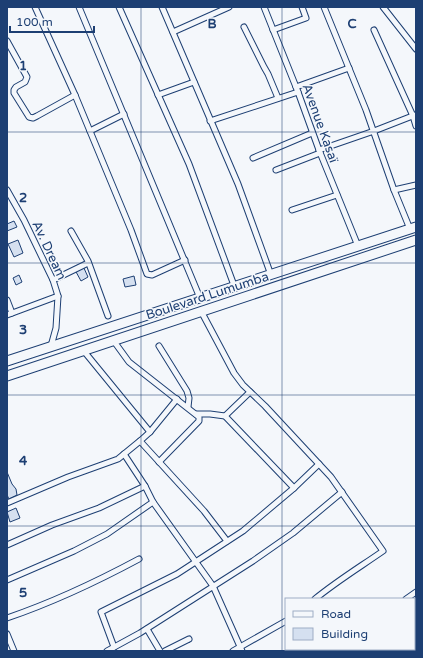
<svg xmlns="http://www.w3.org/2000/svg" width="423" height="658" viewBox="0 0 423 658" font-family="'Varela Round',sans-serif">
<rect width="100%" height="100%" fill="#f4f7fb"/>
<!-- building -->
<g fill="#d5e0f0" stroke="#1d3f73">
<path d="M14,221L17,227L7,231V224Z"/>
<path d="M18,240L23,253L14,257L8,244Z"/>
<path d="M83,266L88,277L81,281L75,270Z"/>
<path d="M19,275L22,282L16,285L13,278Z"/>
<path d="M134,276L136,285L125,287L123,279Z"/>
<path d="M7,472L12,484L16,489L17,495L9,499L7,495Z"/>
<path d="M16,508L20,518L10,522L7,512Z"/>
</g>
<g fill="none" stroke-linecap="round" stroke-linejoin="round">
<!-- street casing -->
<g stroke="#1d3f73" stroke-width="7">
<g id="street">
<path d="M35,7L75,95L131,230L147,274L152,275L185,260"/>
<path d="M79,7L200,298"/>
<path d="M119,7L189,164L235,288"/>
<path d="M162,7L238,184L271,275"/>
<path d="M264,7L298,92L319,150L358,246"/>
<path d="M324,7L366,110L394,190L410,229"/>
<path d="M383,7L416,49"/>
<path d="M244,27L264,67L268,74L278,98"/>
<path d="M273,30L306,18L302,7"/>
<path d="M374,30L413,116L416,126"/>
<path d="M173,32L229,7"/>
<path d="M7,41L27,77L25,82L16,87L14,90V93L29,117L33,118L37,116L75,95"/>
<path d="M296,87L349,68"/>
<path d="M158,95L194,82"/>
<path d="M210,121L298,92"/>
<path d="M90,131L124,114"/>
<path d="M319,150L374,131L415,115"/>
<path d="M253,158L312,133"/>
<path d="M276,170L320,153"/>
<path d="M7,190L24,220L53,280L58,296L56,328L51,346"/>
<path d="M394,190L416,185"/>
<path d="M292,210L337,195"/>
<path d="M71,231L88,261L108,316"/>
<path d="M53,280L88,263"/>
<path d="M7,300L12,313"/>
<path d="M201,311L234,373L243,385L265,406L331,477L383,551C360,567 337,581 315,599"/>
<path d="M7,315L58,296"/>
<path d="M113,340L129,362L199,417V421L159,462"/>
<path d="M159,346L187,391L189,398L188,407"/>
<path d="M83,350L150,432"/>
<path d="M196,414H210L225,416L294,488"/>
<path d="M225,416L250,392"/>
<path d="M140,441L204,511L227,541"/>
<path d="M124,454L145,486L153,502L213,586L242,651"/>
<path d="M7,503L68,477L118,459L140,441L150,432L177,399"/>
<path d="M7,545L52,525L99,508L145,486"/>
<path d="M7,580L74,551L107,534L153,502"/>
<path d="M406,599L416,592"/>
<path d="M414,617L416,615"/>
<path d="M7,618C51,603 98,581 139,559"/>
<path d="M147,629L160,651"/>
<path d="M7,634L14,651"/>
<path d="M114,647L101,612L177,574L243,531L294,488L319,464"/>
<path d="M107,651L140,633L253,561L293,533L342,492"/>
<path d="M165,651L189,639"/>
<path d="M233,651L286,621"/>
<path d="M329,651L333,649"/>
<path d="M365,651L368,649"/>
</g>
</g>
<!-- highway casing -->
<g stroke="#1d3f73" stroke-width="11">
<g id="highway">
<path d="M7,361L416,227"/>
<path d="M7,376L416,240"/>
</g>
</g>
<!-- street -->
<use href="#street" stroke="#f4f7fb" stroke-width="5"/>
<!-- highway -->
<use href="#highway" stroke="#f4f7fb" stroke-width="9"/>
</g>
<!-- grid -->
<path fill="none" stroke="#1d3f73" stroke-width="1" stroke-opacity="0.55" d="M141,7V651M282,7V651M7,132H416M7,263H416M7,395H416M7,526H416"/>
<g text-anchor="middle" stroke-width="3" stroke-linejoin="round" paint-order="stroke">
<!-- street labels -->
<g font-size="13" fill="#1d3f73" stroke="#f4f7fb">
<text transform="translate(321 123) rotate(70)" y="5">Avenue Kasaï</text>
<text transform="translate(50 250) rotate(65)" y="5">Av. Dream</text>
<text transform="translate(207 295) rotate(-18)" y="5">Boulevard Lumumba</text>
</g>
</g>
<g font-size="13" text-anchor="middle" font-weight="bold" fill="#1d3f73" stroke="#f4f7fb" stroke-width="3" stroke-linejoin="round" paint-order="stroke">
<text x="212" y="28">B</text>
<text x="352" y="28">C</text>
<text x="23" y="70">1</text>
<text x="23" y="202">2</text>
<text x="23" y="334">3</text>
<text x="23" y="465">4</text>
<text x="23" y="597">5</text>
</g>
<!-- border -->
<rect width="423" height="658" fill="none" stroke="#1d3f73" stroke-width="16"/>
<!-- legend -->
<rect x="285" y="598" width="130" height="52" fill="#f4f7fb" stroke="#9eadc5"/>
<rect x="293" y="611" width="20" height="6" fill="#f4f7fb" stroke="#9eadc5"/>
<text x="321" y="618" font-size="12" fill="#1d3f73">Road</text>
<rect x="293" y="628" width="20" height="12" fill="#d5e0f0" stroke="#9eadc5"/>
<text x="321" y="638" font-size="12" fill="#1d3f73">Building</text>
<!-- scale -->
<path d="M10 26v6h84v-6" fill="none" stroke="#1d3f73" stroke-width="2"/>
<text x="16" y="26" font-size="12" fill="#1d3f73" stroke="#f4f7fb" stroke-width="3" paint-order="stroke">100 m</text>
</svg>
